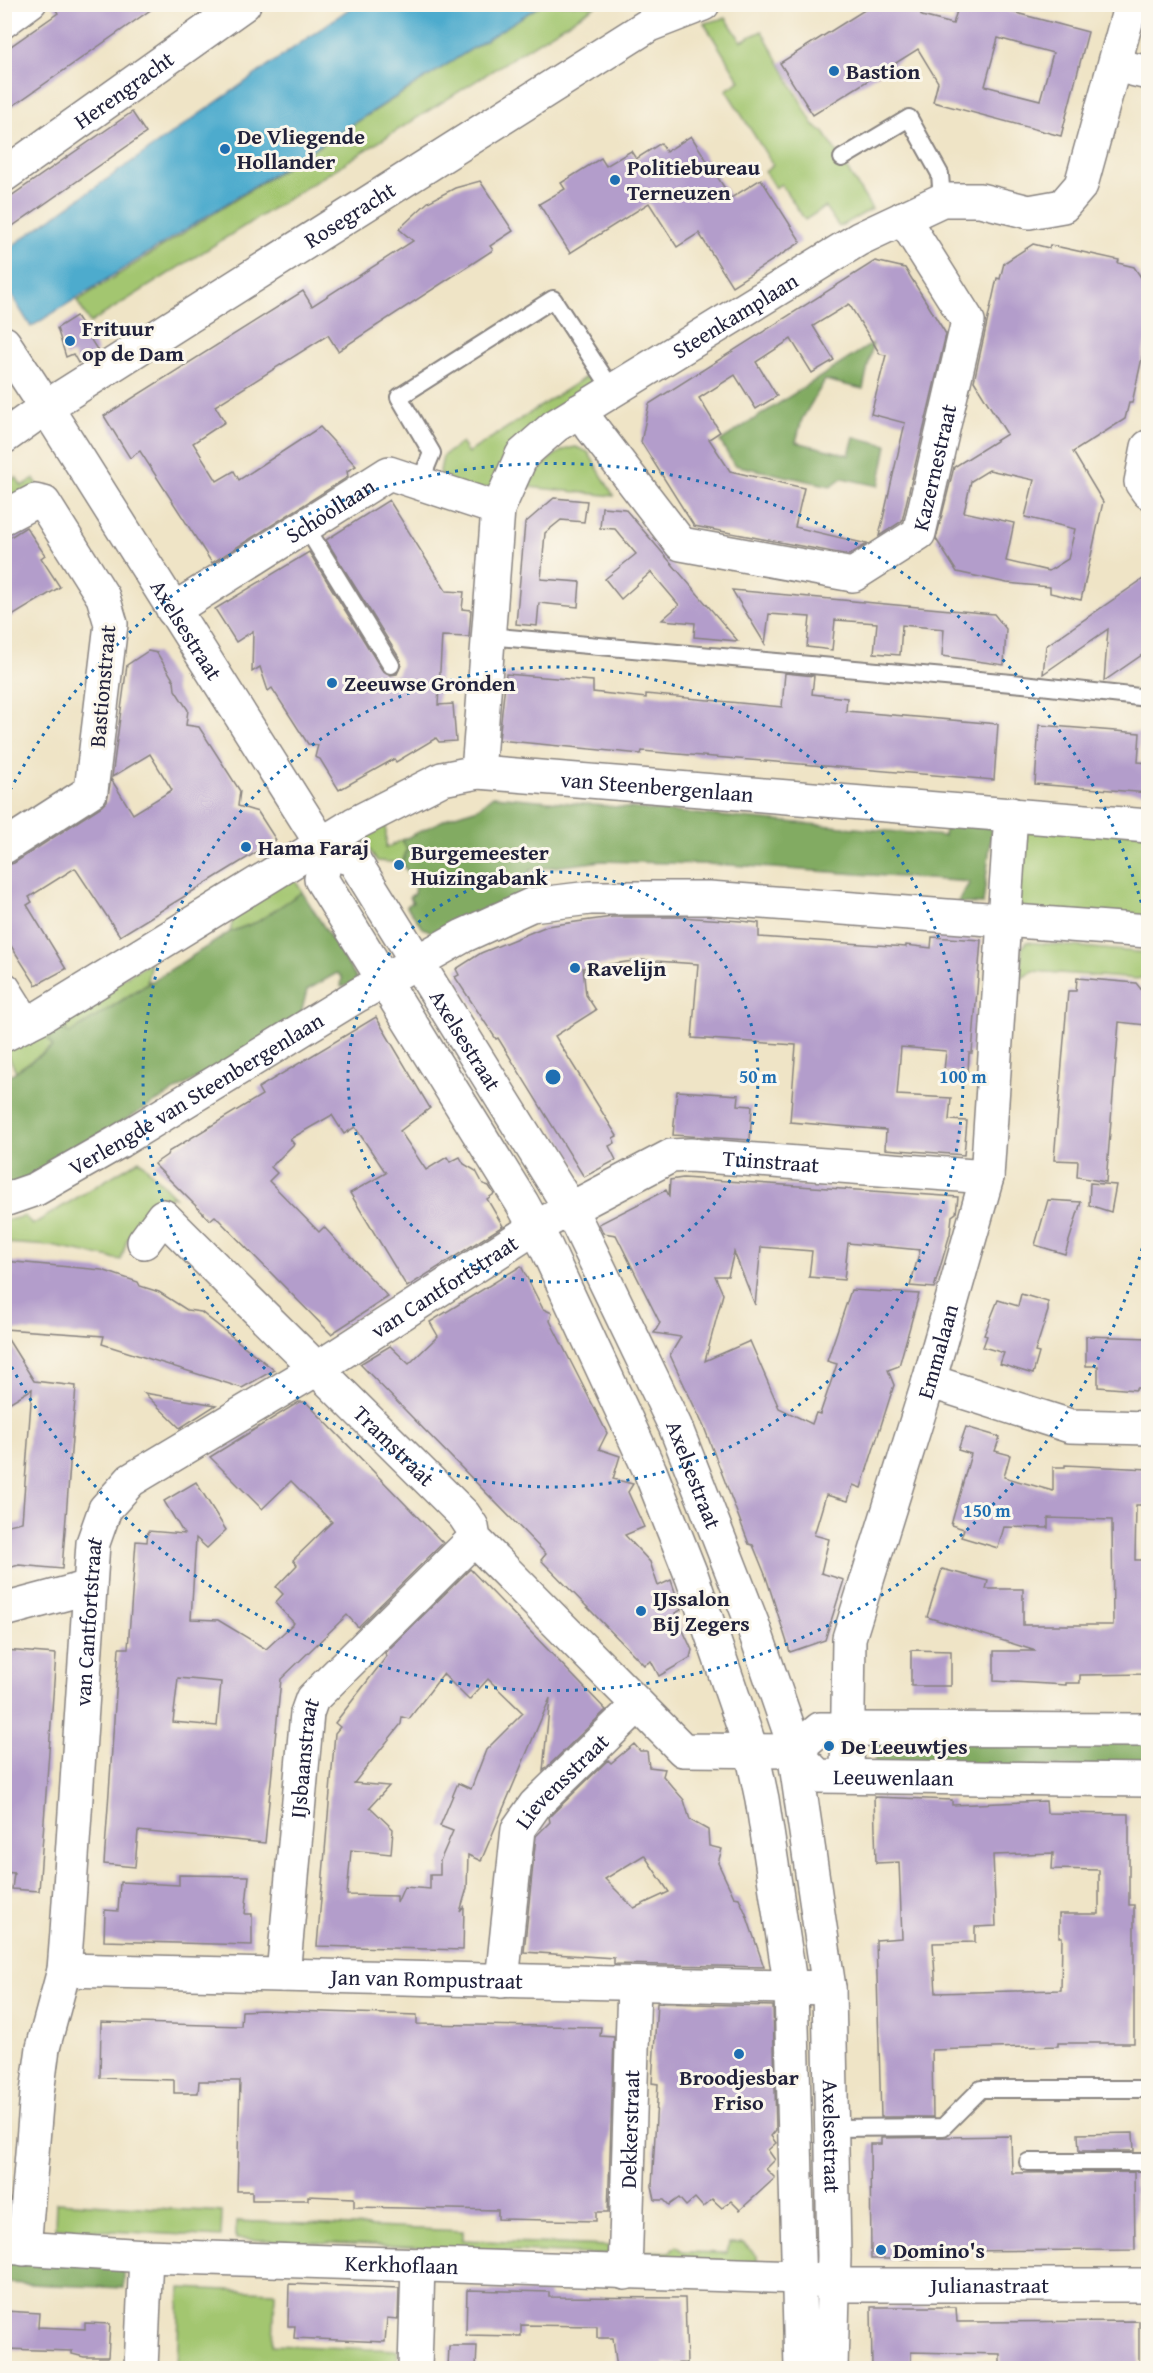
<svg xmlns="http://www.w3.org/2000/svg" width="1153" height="2373" viewBox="0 0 1153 2373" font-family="'Gentium Book Plus',serif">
<rect width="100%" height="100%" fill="#fbf7ec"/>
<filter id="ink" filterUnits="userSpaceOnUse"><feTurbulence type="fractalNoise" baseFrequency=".0167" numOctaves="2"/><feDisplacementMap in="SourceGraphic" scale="12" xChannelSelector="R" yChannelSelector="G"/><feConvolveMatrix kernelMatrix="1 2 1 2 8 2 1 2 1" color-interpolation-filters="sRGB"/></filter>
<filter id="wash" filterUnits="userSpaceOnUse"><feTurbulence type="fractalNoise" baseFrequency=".008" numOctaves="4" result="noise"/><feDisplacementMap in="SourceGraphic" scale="24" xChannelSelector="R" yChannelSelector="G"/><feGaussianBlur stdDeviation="1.35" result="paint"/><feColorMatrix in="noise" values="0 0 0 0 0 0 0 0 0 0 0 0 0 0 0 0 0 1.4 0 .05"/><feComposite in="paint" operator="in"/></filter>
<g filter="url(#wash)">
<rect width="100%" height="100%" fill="#efe4c6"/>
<!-- green -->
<g fill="#a3c66f" stroke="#627455" stroke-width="1.5">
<path d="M541,5H597L90,323L77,301Z"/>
<path d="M726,18L741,41L762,31L814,126L824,132L872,209L839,227L825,207L805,220L781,184L775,188L765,172L773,165L726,90L740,81L704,23Z"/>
<path d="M590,374L595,386L489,487L475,490L442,479L440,471L443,456L461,443L468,453Z"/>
<path d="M576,447L588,452L614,496L528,487C539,469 553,449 576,447Z"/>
<path d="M16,477L22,486L34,479L39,486L5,503V484Z"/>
<path d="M386,823V848L402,840L407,850L402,863L377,861L362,838Z"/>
<path d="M1025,823L1148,833V922L1017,911Z"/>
<path d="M291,872L302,892L257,922L230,932L236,905Z"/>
<path d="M1026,942L1148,953V976L1137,979L1033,971L1020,979L1022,948Z"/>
<path d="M151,962L147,981H150L69,1035L57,1017Z"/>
<path d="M41,1027L53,1046L16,1071L5,1050Z"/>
<path d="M139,1160L175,1197L171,1196L127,1240L121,1260L51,1246L5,1243L4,1221L25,1216L32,1225Z"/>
<path d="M4,2197L15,2198L13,2227L5,2226Z"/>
<path d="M56,2202L222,2212L221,2237L55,2228Z"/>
<path d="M236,2221L463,2231V2240L609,2246L608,2255L236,2239Z"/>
<path d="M729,2243H743L757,2256V2264L647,2260V2251L669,2252L676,2246L682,2252L727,2253Z"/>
<path d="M180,2288L275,2292L273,2345L398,2350L397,2368H177Z"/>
</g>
<!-- forest -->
<g fill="#82ab62" stroke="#52664e" stroke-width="1.5">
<path d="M873,343L863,389L825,380L802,419L796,442L849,455L854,437L887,445L879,486L842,478L831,486L734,465L720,441Z"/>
<path d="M493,796L944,836L947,816L992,828L983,904L957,903L970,882L730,865L602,861L530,870V893L438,935L423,928L406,906L413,902L409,897L414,894L415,884L402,863L407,850L402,840L452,816L478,808Z"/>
<path d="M302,892L359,982L341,987L342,977L337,973L307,990L300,1018L5,1190L4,1079L53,1047L41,1027L57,1017L69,1034L230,932L257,922Z"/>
<path d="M875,1739L1148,1740V1767L875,1766Z"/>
<path d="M4,2255L121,2267L124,2274V2288L5,2283Z"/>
</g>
<!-- water -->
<path fill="#4eabcd" stroke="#386684" stroke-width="1.5" d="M356,4L541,5L31,327L5,285V251Z"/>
<g id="blocks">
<!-- building -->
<g fill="#b39dcb" fill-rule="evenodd">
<path d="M52,4H159L4,112V51L58,13Z"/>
<path d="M874,4H915L922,16L953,24L959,4H982L1088,32L1061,136L933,102L938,82L918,49L813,115L780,63ZM998,38L1053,53L1040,100L985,86Z"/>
<path d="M132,112L146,133L4,232V201Z"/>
<path d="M691,136L731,198L761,179L801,242L732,286L699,233L677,247L649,203L570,253L539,204L565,189L561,183L601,158L606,166L631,151L636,159L661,143L666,152Z"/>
<path d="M480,181L513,231L490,246L493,250L338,351L328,335L215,406L225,422L193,443L217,481L234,471L239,480L320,427L356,466L347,471L348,477L212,563L140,451L130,458L104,416L303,291L312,306L413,241L399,229L428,202L455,188Z"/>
<path d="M1033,244L1049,248L1050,245L1119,260L1118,263L1134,267L1149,289V341L1146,340L1132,403H1129L1125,419L1073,452L1103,502L1081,600L1050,593V587L1007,583L957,572L936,539L954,467L1007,434L974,381L997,278L1000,279L1004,263ZM989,470L1034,480L1025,517L1075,529L1068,559L1049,571L1006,561L1014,523L964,512L971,481Z"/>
<path d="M875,261L905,268L946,334L902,521L879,536L905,423L871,414L886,355L880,354L849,304L813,326L834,360L812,373L791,339L756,362L777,396L756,409L735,375L699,398L720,432L709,439L730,471L804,488L795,527L867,544L849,555L694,526L641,442L649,404Z"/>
<path d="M76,316L98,351L78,363L73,354L66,357L57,328Z"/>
<path d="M554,498L587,501L584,522L561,520L545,533L541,579L580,582L578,607L539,603L537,626L516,624L525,523Z"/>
<path d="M389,500L446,591L464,592L462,609L471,610L469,637L442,636L438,705L453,704L456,741L439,742L436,738L396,762L394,759L339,790L320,759L315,757L318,745L308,744L272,688L268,691L260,667L252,672L253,631L236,642L215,609L309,552L382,670L391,675L397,674L401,665L400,659L326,540Z"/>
<path d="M602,507L625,509L738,641L694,637L695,623L662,620L679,605L651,572L621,599L605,579L636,554L615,529L600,528Z"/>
<path d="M26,527L45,555L41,558L60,587L4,621V541Z"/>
<path d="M1149,575V650L1104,681L1108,629L1043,674L1046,646Z"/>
<path d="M732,590L994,614L1006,629L1004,665L942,656L944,629L902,625L900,655L874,653L877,623L835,620L832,650L807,647L810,617L769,614L765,644Z"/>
<path d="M148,651L157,653L174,681L175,690L188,710L186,725L199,727L240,791L238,806L258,812L276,840L120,936L75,868L29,897L32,902L27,905L66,969L36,985L4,935V866L14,863L102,806L107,801L111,779L133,814L172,790L150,754L112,777L127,665Z"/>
<path d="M785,673L814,676L812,694L847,698L846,711L998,724L994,780L642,751L641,754L499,740L506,674L593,681V692L646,698V694L782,707Z"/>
<path d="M1039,725L1140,733L1138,762L1149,763V793L1035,784Z"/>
<path d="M612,917H680L741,921L759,923V937L906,947V945L931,948L932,937L981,940L972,1053H969L968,1073L944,1071L946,1051L901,1047L897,1095L951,1098L949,1120L967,1121L964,1155L885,1149L886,1130L790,1122L796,1045L692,1038L698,964L641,960L583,968L586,995L596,1010L555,1036L617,1136L613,1138L615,1143L609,1146L616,1160L584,1177L498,1038L496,1039L455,977L459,975L456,969L481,953L547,926Z"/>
<path d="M1077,978L1136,983L1148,998L1146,1025L1119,1022L1106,1182L1077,1177L1078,1161L1054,1160L1068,991H1076Z"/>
<path d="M376,1017L430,1108L400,1131L426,1170L447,1157L450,1162L460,1157L464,1164L476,1171L483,1184L489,1186L494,1194L487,1199L503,1226L407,1287L350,1193L386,1173L355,1127L344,1134L332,1115L290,1139L294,1144L271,1167L277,1173L269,1181L319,1232L324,1227L388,1297L331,1334L215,1216L210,1220L154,1164L167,1155L168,1152L262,1095L258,1088Z"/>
<path d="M677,1091L739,1095L738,1105L752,1106L750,1140L673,1135Z"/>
<path d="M683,1178L958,1197L956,1213L952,1216L950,1234L934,1288L910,1286L920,1250L848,1243L844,1280L809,1277L812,1251L761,1247L755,1305L734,1252L728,1276H715L723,1294L705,1361L750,1341L779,1408L812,1424L816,1413L820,1414L837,1364L827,1361L851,1290L919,1294L899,1366L888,1370L894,1385L861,1488L853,1485L848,1501L826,1495L814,1535L829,1539L821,1573L844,1580L825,1640L790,1652L766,1577L753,1545L749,1544L704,1427L670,1355L681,1337L654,1333L660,1323L616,1235L603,1233L599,1224L666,1190L669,1196L670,1180Z"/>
<path d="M1090,1183L1116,1185L1111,1212L1089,1205Z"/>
<path d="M1048,1200L1081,1202L1065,1254L1035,1245Z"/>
<path d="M4,1261L102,1270L138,1282L140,1286L159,1292L187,1310L201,1312L274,1370L242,1388L102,1344L104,1336L4,1329Z"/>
<path d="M521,1266L543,1309L552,1313L550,1321L607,1433L599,1449L620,1456L613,1479L633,1484L628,1492L644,1527L625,1535L650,1562L658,1586L671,1580L681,1610L675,1613L692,1650L690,1658L659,1676L651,1661L644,1665L541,1560L546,1554L360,1364L390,1346L409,1364L438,1336L430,1322Z"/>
<path d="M1021,1294L1048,1302V1311L1035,1352L1039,1353L1033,1374L1000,1364L1004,1353L983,1347L987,1336L984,1335L998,1300L1018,1306Z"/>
<path d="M4,1333L34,1381L76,1386L62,1569L19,1565L4,1569V1526L22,1522L32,1389L4,1406Z"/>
<path d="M1086,1336L1149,1338L1147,1388H1136V1390L1098,1387V1366H1086Z"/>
<path d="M144,1393L216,1405L180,1428Z"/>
<path d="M299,1402H306L443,1543L358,1627L347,1615L281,1679L265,1843L138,1831L135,1867L104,1864L119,1648H128L136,1541L147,1542L148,1531L184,1534L164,1501L196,1482L226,1530L207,1548L196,1538L191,1619L218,1620L266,1649L294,1623L275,1603L283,1594L276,1587L297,1565L293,1560L332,1522L291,1481L262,1509L210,1457ZM178,1678L221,1682L217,1726L173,1722Z"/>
<path d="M966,1427L1000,1437L995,1451L1010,1455L1004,1477L1053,1491V1467H1065V1465L1149,1469V1505H1136L1135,1560H1145V1627H1149V1674L1080,1675V1683H1066V1685L994,1681V1651H1036L927,1617L942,1569L988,1581L986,1589H1023V1625H1113L1112,1520L1048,1518V1528L1004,1527L998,1548L961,1537L964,1529L951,1525L971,1454L958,1450Z"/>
<path d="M470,1569L606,1710L543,1771L550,1698L481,1861L468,1855L467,1888L460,1912L464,1907L463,1950L317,1946L335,1733L340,1727L335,1723L387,1656L385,1653ZM443,1674L469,1700L488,1679L523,1713L486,1750L471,1789L458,1783L440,1826L453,1831L440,1861V1875H430V1889L404,1887L397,1903V1896L347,1895L351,1850L391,1854L393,1829L370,1807L389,1786L354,1783L401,1724L402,1717L409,1719Z"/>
<path d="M4,1650L56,1654L39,1891L12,1889L14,1873L4,1872Z"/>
<path d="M911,1650L951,1651V1686H911Z"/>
<path d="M634,1744L640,1751H647L649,1767L665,1769L663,1776L684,1800L690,1820L708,1830L709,1846L722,1849L718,1863L734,1897L739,1898L746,1914L764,1967L614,1964V1958L524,1952L536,1836L550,1822L549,1817L608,1760L611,1763ZM644,1855L669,1892L634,1908L605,1879Z"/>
<path d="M874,1797L952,1800V1805L1046,1801L1047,1813L1129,1814V1905H1134V2043H1058V2046L932,2050L933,2117H881L876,1940L902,1938L899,1862L876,1863ZM1053,1853L1052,1869L1099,1870V1914H1059V1937H1062L1061,1990L936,1993L933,1943L975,1942V1927L996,1926L993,1855Z"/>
<path d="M179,1875L249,1876L245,1914H252V1945L104,1941L105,1910L118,1911L120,1882L179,1885Z"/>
<path d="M657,2003L773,2006L776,2130L771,2136L776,2143L768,2150L775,2160L766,2169L775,2178L740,2210L731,2201L722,2208L712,2199L703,2207L695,2198L686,2206L679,2198L669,2205L664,2200H655L652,2186L658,2084L652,2083Z"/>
<path d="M263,2010L417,2015V2024L601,2027L600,2036L614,2037L608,2212H596V2221L498,2219V2210L354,2207V2198L308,2196V2200H252V2191H237L240,2081H199L198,2093H174V2080L100,2078L101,2022L241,2026L242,2011Z"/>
<path d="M1133,2133L1134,2151H1079L1078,2134Z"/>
<path d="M1011,2136L1012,2173L1134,2172L1135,2250L931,2251V2259H871L870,2144H881V2138Z"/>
<path d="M289,2284L399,2288L398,2319L387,2318L385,2342L294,2338L295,2326H288Z"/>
<path d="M467,2290L549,2292V2297L685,2298L687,2363L663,2364L664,2368H617L613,2338H597V2326L521,2325V2336L466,2335Z"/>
<path d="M871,2307H956L957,2322L1139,2321V2368H1000V2354L911,2352V2368H872Z"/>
<path d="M4,2311L39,2313L38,2327L85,2329V2323L110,2324L108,2357H84L72,2354V2351L4,2349Z"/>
<path d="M449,2346H477L476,2368H448Z"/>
</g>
</g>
</g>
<g filter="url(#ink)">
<use href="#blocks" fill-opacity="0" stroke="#888380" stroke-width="1.5"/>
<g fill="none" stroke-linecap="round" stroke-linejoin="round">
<!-- service casing -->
<g stroke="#888380" stroke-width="20">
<g id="service">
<path d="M842,158L909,118L940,174L942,200"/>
<path d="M420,482L432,453L399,397L553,299L613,391"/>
<path d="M306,527L391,665"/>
<path d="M488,636L1023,684L1148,698"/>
<path d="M832,2128L943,2127L981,2089H1148"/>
<path d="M1028,2162H1148"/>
</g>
</g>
<!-- pedestrian casing -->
<g stroke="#888380" stroke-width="27">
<path id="pedestrian" d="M4,26L34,4"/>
</g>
<!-- minor casing -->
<g stroke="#888380" stroke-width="36">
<g id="minor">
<path d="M1115,65L1148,73"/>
<path id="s1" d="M4,175L244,4"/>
<path id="s2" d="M4,343L46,407L649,25L703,4"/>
<path id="s3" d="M579,411L681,544L853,575L919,533L968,321L903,218"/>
<path d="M1148,447L1141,482L1148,492"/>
<path d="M4,517L35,501L44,503L103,597L111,624L91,791L4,847"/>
<path id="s4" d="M173,610L389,473L498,509"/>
<path id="s5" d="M478,772L498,509L522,455L555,426L859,239L942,200H980L1029,212L1063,206L1081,185L1131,4"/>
<path d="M4,989L26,1024"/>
<path id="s6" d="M4,1035L40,1017L354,824L442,779L478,772L1148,826"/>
<path id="s7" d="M4,1200L36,1189L120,1141L358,995L463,936L531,905L590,898H709L1148,931"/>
<path id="s8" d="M144,1242L163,1216L464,1515L472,1527L474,1539L683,1750L794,1751"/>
<path d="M929,1381L1070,1426L1148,1428"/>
<path d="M4,1610L90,1587"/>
<path id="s9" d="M794,1751L818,1776L1148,1780"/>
<path d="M794,1751L820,1729L1148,1730"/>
<path id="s10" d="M847,1776L849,1638L929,1381L987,1177L1011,814"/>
<path id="s11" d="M64,1970L829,1988"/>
<path id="s12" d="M283,1975L307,1713L312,1699L474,1539"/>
<path id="s13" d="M502,1981L518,1829L535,1805L638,1705"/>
<path id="s14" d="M4,2247L146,2256L798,2277L847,2285H1148"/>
<path id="s15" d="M24,2249L37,2093L43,2048L64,1970L67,1932L93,1543L105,1509L131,1480L318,1368L536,1227L671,1156L690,1155L987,1177"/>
<path id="s16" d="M625,2273L634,1985"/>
<path d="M141,2368L146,2256"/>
<path d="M415,2368L418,2265"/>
</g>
</g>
<!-- tertiary casing -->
<g stroke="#888380" stroke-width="36">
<g id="tertiary">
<path id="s17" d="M4,437L46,407L321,843L327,852L353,859L570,1208L675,1426L752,1623L789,1730L794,1751L829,1988L834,2256L831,2368"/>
<path d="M327,852L321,879L522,1203L546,1247L650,1471L692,1577L752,1752L762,1799L791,1989L801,2368"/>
</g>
</g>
<!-- service -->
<use href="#service" stroke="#fff" stroke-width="16"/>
<!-- pedestrian -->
<use href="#pedestrian" stroke="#fff" stroke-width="24"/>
<!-- minor -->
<use href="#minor" stroke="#fff" stroke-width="33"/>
<!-- tertiary -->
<use href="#tertiary" stroke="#fff" stroke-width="33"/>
</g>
</g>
<!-- distance rings -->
<g fill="none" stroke="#1f6fb2" stroke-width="3" stroke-dasharray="3 6">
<circle cx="553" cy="1077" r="205"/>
<circle cx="553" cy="1077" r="410"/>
<path d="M1147 1231A614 614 0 0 1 6 1356M6 798A614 614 0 0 1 1147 923"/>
</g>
<!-- markers -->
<g fill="#1f6fb2" stroke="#fbf7ec" stroke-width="2">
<circle cx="834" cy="71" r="6"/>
<circle cx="225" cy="149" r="6"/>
<circle cx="615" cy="180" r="6"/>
<circle cx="70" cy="341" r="6"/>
<circle cx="332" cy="683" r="6"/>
<circle cx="246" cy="847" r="6"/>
<circle cx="399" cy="865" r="6"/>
<circle cx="575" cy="968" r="6"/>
<circle cx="641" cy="1611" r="6"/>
<circle cx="829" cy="1746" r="6"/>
<circle cx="739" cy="2054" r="6"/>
<circle cx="881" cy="2250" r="6"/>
</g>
<g text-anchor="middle" stroke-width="6" stroke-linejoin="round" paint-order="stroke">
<!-- poi labels -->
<g font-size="22" font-weight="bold" fill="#22223b" stroke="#fbf7ec" text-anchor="start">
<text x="846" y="79">Bastion</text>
<text x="237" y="144">De Vliegende<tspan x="237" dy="25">Hollander</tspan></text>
<text x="627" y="175">Politiebureau<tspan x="627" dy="25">Terneuzen</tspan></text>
<text x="82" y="336">Frituur<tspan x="82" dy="25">op de Dam</tspan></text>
<text x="344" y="691">Zeeuwse Gronden</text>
<text x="258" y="855">Hama Faraj</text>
<text x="411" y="860">Burgemeester<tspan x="411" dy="25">Huizingabank</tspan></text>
<text x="587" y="976">Ravelijn</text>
<text x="653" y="1606">IJssalon<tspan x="653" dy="25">Bij Zegers</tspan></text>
<text x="841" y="1754">De Leeuwtjes</text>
<text x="739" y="2085" text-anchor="middle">Broodjesbar<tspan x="739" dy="25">Friso</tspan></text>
<text x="893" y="2258">Domino's</text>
</g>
<!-- street labels -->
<g font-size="22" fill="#22223b" stroke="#fbf7ec">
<text dy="8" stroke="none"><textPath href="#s1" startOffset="147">Herengracht</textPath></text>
<text dy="8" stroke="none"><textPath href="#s2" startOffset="436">Rosegracht</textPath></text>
<text dy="8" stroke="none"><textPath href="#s5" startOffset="578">Steenkamplaan</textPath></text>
<text dy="8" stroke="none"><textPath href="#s3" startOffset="488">Kazernestraat</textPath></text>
<text dy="8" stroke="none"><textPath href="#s4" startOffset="186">Schoollaan</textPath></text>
<text dy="8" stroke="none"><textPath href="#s17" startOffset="315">Axelsestraat</textPath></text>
<text transform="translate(102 686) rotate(-85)" y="8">Bastionstraat</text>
<text dy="8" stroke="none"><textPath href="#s6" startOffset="724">van Steenbergenlaan</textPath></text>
<text dy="8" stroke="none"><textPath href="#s17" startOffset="818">Axelsestraat</textPath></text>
<text dy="8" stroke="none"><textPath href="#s7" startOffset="220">Verlengde van Steenbergenlaan</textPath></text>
<text dy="8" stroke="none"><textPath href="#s15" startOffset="1516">Tuinstraat</textPath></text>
<text dy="8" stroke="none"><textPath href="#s15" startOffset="1154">van Cantfortstraat</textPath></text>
<text dy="8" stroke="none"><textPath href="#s10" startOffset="438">Emmalaan</textPath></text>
<text dy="8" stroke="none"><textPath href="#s8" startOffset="358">Tramstraat</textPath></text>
<text dy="8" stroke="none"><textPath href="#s17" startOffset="1310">Axelsestraat</textPath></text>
<text dy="8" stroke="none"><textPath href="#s15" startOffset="632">van Cantfortstraat</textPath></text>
<text dy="8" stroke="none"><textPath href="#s12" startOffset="218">IJsbaanstraat</textPath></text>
<text dy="8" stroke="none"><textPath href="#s9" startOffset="110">Leeuwenlaan</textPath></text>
<text dy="8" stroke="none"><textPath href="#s13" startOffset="218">Lievensstraat</textPath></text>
<text dy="8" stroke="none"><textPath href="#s11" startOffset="363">Jan van Rompustraat</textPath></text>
<text dy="8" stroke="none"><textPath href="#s16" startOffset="144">Dekkerstraat</textPath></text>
<text dy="8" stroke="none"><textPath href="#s17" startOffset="1992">Axelsestraat</textPath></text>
<text dy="8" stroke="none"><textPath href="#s14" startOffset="398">Kerkhoflaan</textPath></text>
<text dy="8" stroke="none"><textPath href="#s14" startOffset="987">Julianastraat</textPath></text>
</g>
</g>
<circle cx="553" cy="1077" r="9" fill="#1f6fb2" stroke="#fbf7ec" stroke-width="3"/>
<g font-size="18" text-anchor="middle" font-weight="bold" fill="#1f6fb2" stroke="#fbf7ec" stroke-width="6" stroke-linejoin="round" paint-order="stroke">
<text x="758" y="1083">50 m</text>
<text x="963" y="1083">100 m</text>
<text x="987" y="1517">150 m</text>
</g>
<!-- margin -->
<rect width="1153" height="2373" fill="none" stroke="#fbf7ec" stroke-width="24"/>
</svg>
